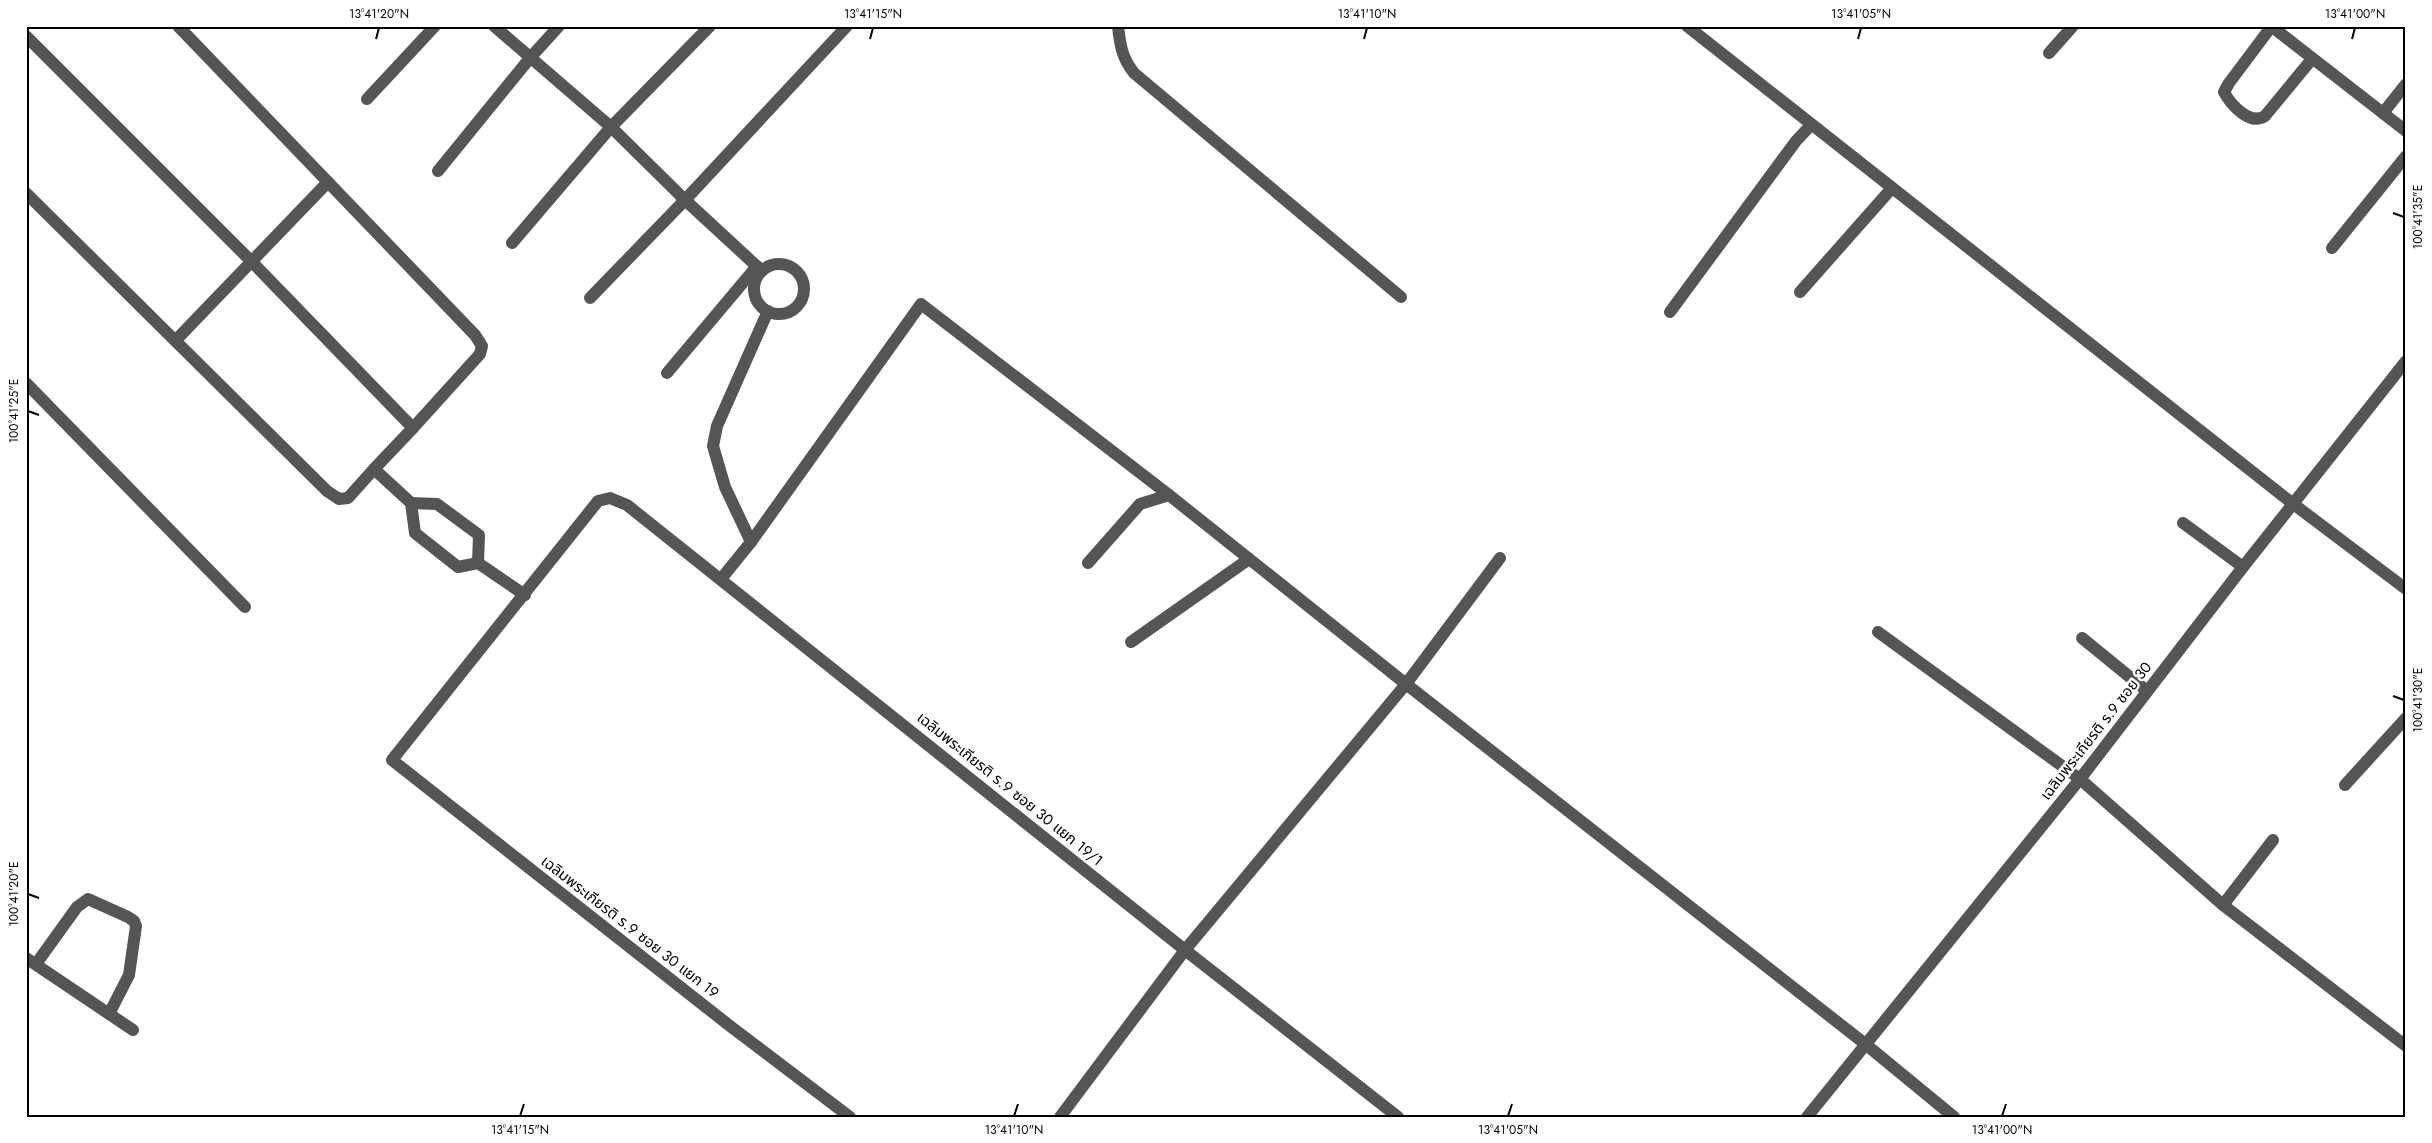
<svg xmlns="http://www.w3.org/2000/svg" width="2432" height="1143" font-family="Jost,'Noto Sans Thai',sans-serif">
<rect width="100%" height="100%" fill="#fff"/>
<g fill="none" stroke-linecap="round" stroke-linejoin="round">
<g stroke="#555" stroke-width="12">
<path d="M178,26L475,335L482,346L480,354L413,428"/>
<path d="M494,26L611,127L685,200L762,271"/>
<path d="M1118,26C1120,45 1122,58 1134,73L1401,297"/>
<path d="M1687,26L2292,503L2406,589"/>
<path d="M2271,26L2406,131"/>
<path d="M2271,27L2229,83L2224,92C2231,105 2250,126 2265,116L2312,59"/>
<path d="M26,36L252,262L413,428L374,469"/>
<path d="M2049,53L2073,26"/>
<path d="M367,99L435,26"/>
<path d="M2383,113L2406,84"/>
<path d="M438,171L530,58L559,26"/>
<path d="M26,193L327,491L339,499L348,498L374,469L411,503L415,533L458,567L478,563L525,595"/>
<path d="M512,243L611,127L710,26"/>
<path d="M2332,248L2406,156"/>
<circle cx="779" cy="289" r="25"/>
<path d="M1800,292L1892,188"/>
<path d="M590,298L685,200L847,26"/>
<path d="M1670,312L1796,141L1811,125"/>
<path d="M176,340L328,182"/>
<path d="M667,373L757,266"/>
<path d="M26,383L245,607"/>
<path d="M411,503L437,504L479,535L478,563"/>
<path d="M2183,523L2243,567"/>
<path d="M751,542L725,487L713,446L717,426L768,311"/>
<path d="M1088,563L1140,504L1169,495"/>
<path d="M721,579L751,542L921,304L1169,495L1406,684L1864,1043L1954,1117"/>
<path d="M1878,632L2080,779L2223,905L2406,1046"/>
<path d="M2082,638L2147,691"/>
<path d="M1131,642L1249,559"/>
<path d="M2345,785L2406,718"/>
<path d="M2223,905L2273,840"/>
<path d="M26,958L133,1030"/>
<path d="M36,964L77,907L88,899L128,917L134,921L136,926L129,975L109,1014"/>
<path d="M850,1117L730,1026L392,760L598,501L610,498L627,505L1185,950L1398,1117"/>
<path d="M1060,1117L1185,950L1406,684L1500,558"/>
<path d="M1807,1117L2080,779L2243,567L2406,361"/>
</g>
</g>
<path fill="none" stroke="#000" stroke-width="2" d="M376,39L379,28M870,39L873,28M1364,39L1367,28M1858,39L1861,28M2352,39L2355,28M2393,213L2404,217M28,411L39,415M2393,696L2404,700M28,894L39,898M520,1116L524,1104M1014,1116L1018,1104M1508,1116L1512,1104M2002,1116L2006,1104"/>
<g text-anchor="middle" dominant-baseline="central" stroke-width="5" stroke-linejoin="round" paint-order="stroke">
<g font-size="15" fill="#000" stroke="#fff">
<text transform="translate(2096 731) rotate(-52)">เฉลิมพระเกียรติ ร.9 ซอย 30</text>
<text transform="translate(1010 789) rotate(39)">เฉลิมพระเกียรติ ร.9 ซอย 30 แยก 19/1</text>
<text transform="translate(630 927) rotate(38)">เฉลิมพระเกียรติ ร.9 ซอย 30 แยก 19</text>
</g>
</g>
<rect width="2432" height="1143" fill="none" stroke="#ffffff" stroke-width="55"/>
<rect x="28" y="28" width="2376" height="1088" fill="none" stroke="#000" stroke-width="2"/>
<g font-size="12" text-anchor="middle" fill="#000">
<text x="379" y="18">13°41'20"N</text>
<text x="873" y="18">13°41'15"N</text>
<text x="1367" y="18">13°41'10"N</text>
<text x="1861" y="18">13°41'05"N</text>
<text x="2355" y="18">13°41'00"N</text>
<text transform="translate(2418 217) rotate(-90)" y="4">100°41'35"E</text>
<text transform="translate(14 411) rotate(-90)" y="4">100°41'25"E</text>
<text transform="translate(2418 700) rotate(-90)" y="4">100°41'30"E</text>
<text transform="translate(14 894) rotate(-90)" y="4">100°41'20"E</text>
<text x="520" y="1134">13°41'15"N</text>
<text x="1014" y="1134">13°41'10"N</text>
<text x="1508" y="1134">13°41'05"N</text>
<text x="2002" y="1134">13°41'00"N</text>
</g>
</svg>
